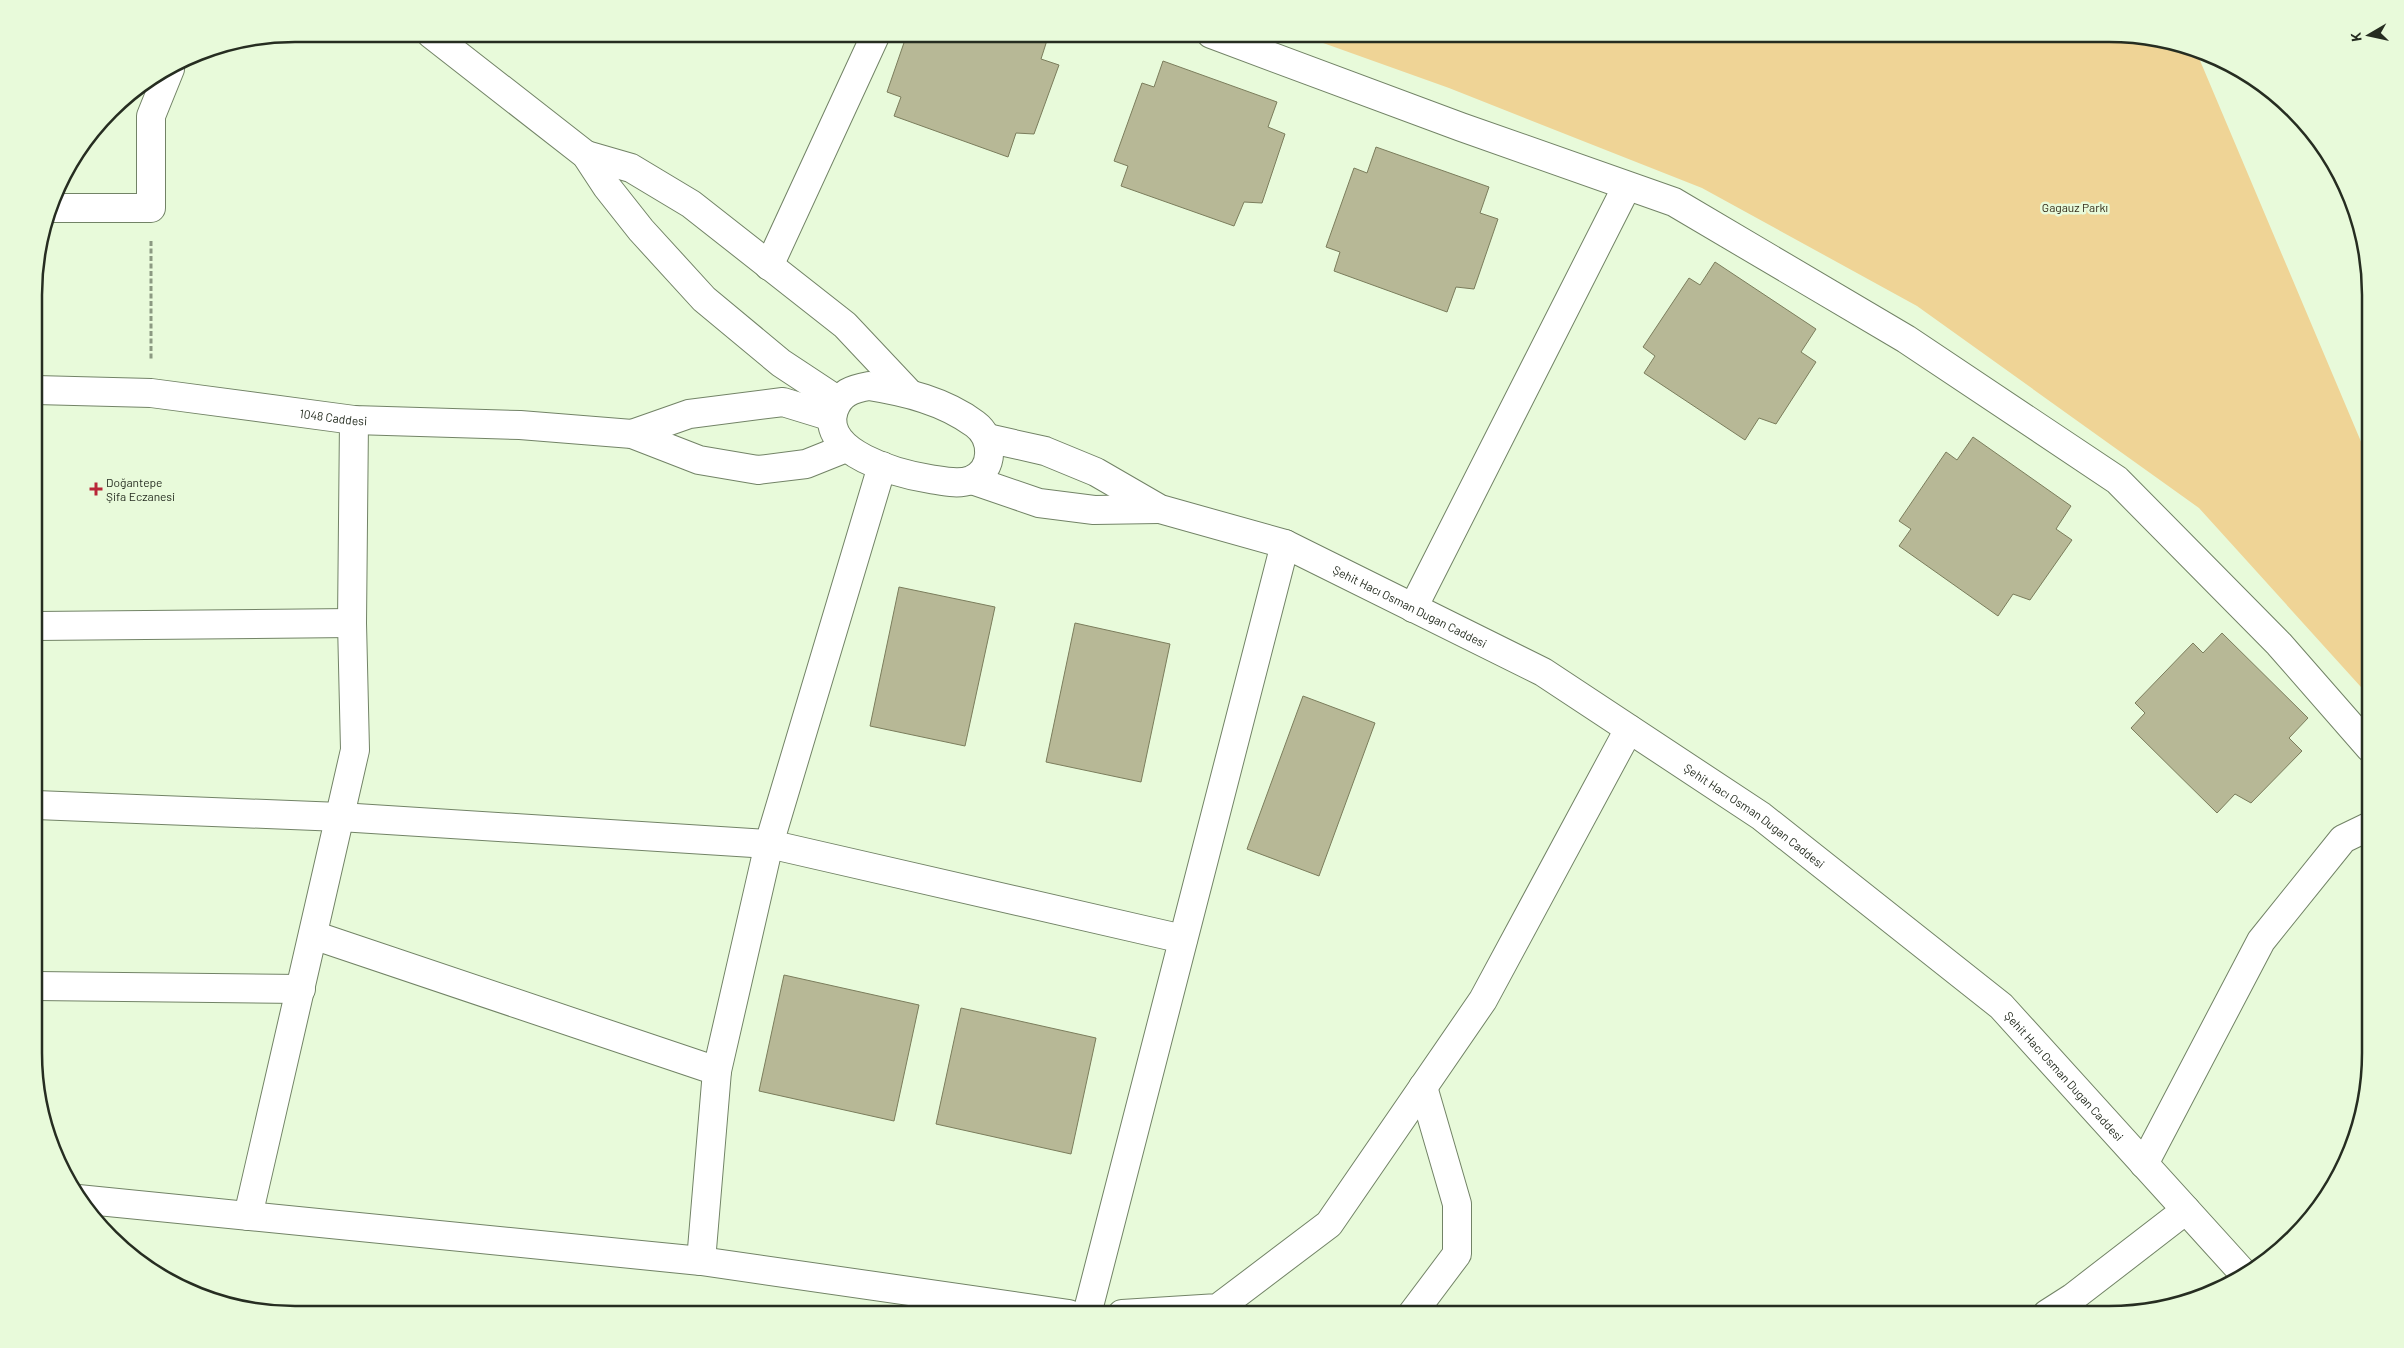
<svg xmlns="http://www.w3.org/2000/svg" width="2404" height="1348" font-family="Barlow,sans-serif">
<rect width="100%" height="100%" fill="#e8fada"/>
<path fill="#efd496" d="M1298,34H2109L2177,43L2196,51L2370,463V697L2199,508L1917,306L1702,188L1449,88Z"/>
<g fill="#b7b896" stroke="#7b7d5c">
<path d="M907,34H1049L1041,59L1059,65L1034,134L1016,133L1008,157L894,116L901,97L887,92Z"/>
<path d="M1163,61L1277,102L1268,127L1285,134L1262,203L1244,202L1234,226L1121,186L1128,166L1114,161L1142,83L1154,87Z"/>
<path d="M1376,147L1489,187L1480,213L1498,219L1474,289L1456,287L1447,312L1334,271L1340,252L1326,247L1354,168L1367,173Z"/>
<path d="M1715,262L1816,329L1801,352L1816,362L1776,424L1759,418L1745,440L1644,373L1655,356L1643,347L1689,278L1700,285Z"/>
<path d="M1973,437L2071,506L2056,529L2072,540L2030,600L2013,594L1998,616L1899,546L1911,529L1899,521L1946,452L1957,460Z"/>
<path d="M899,587L995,607L965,746L870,726Z"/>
<path d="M1075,623L1170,644L1141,782L1046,762Z"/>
<path d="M2222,633L2308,718L2289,738L2302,751L2251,803L2235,794L2217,813L2131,728L2145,713L2135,703L2193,643L2203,653Z"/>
<path d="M1303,696L1375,723L1319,876L1247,849Z"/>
<path d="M784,975L919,1005L894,1121L759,1091Z"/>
<path d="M961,1008L1096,1038L1071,1154L936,1124Z"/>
</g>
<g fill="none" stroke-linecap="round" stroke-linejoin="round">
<g stroke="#728366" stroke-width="30">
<g id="street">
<path d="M1211,34L1461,127L1674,202L1906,339L2117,480L2279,644L2370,748"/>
<path d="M52,208H151V116L170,69"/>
<path d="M769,266L876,34"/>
<path d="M1413,608L1627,186"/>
<path d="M36,626L352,623"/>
<path d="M36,805L340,817L769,844L1183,939"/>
<path d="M313,935L717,1071"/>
<path d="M36,986L301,989"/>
<path d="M2144,1164L2261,941L2343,839L2370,826"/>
<path d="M78,1199L701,1261L1069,1314"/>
<path d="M248,1216L355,750L352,623L354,420"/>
<path d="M701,1261L717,1071L769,844L882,466"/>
<path d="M1087,1314L1285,544"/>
<path d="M1122,1314L1218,1308L1329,1224L1483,1000L1629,729"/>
<path d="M1412,1314L1457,1254V1204L1423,1087"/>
<path d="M2047,1314L2072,1298L2186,1210"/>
</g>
</g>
<g stroke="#728366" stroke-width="30">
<g id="secondary">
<path d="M431,34L586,155L607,187L641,230L704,299L781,363L837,400"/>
<path d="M586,155L631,168L691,204L845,325L909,393"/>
<path d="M869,386C906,392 944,401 975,424C994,438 995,470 971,480C958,485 943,481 930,479C899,474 819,453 834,410C840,393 852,389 869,386Z"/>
<path id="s1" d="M36,390L151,393L354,420L520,425L632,434L699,460L758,470L806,464L846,448"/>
<path d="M632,434L689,414L783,402L832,417"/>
<path id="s2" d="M987,438L1045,451L1096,472L1160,509L1285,544L1543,672L1761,816L2001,1006L2245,1275"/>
<path d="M972,480L1039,503L1094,510L1159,509"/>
</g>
</g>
<path stroke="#8c9982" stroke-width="3" stroke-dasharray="5 2.5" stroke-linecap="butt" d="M151,241V360"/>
<use href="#street" stroke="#fff" stroke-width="28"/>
<use href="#secondary" stroke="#fff" stroke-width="28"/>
</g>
<path fill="#b82738" stroke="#e8fada" stroke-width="2" d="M93.5 481.5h5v5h5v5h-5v5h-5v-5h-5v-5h5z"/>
<g text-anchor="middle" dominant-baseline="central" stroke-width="5" stroke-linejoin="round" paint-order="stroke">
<g font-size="12" fill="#332b19" stroke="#e8fada">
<text x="2075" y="207">Gagauz Parkı</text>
</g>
<g font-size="12" fill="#262d21" stroke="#e8fada">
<text stroke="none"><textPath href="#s1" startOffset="299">1048 Caddesi</textPath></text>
<text stroke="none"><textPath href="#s2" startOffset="458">Şehit Hacı Osman Dugan Caddesi</textPath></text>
<text stroke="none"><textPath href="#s2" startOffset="862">Şehit Hacı Osman Dugan Caddesi</textPath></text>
<text stroke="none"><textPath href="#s2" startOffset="1268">Şehit Hacı Osman Dugan Caddesi</textPath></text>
</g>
<g font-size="12" fill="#262d21" stroke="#e8fada" text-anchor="start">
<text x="106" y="482">Doğantepe<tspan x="106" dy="14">Şifa Eczanesi</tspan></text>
</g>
</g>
<path d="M0 0H2404V1348H0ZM295 42H2109A253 253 0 0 1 2362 295V1053A253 253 0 0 1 2109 1306H295A253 253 0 0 1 42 1053V295A253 253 0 0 1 295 42Z" fill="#e8fada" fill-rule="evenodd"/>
<path fill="none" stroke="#262d21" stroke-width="2.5" d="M295 42H2109A253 253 0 0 1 2362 295V1053A253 253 0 0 1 2109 1306H295A253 253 0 0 1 42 1053V295A253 253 0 0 1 295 42Z"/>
<g transform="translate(2369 35) rotate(261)" stroke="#e8fada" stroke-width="4" paint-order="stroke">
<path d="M0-4L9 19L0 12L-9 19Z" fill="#262d21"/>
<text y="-8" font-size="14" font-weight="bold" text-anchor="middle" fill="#262d21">K</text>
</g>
</svg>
